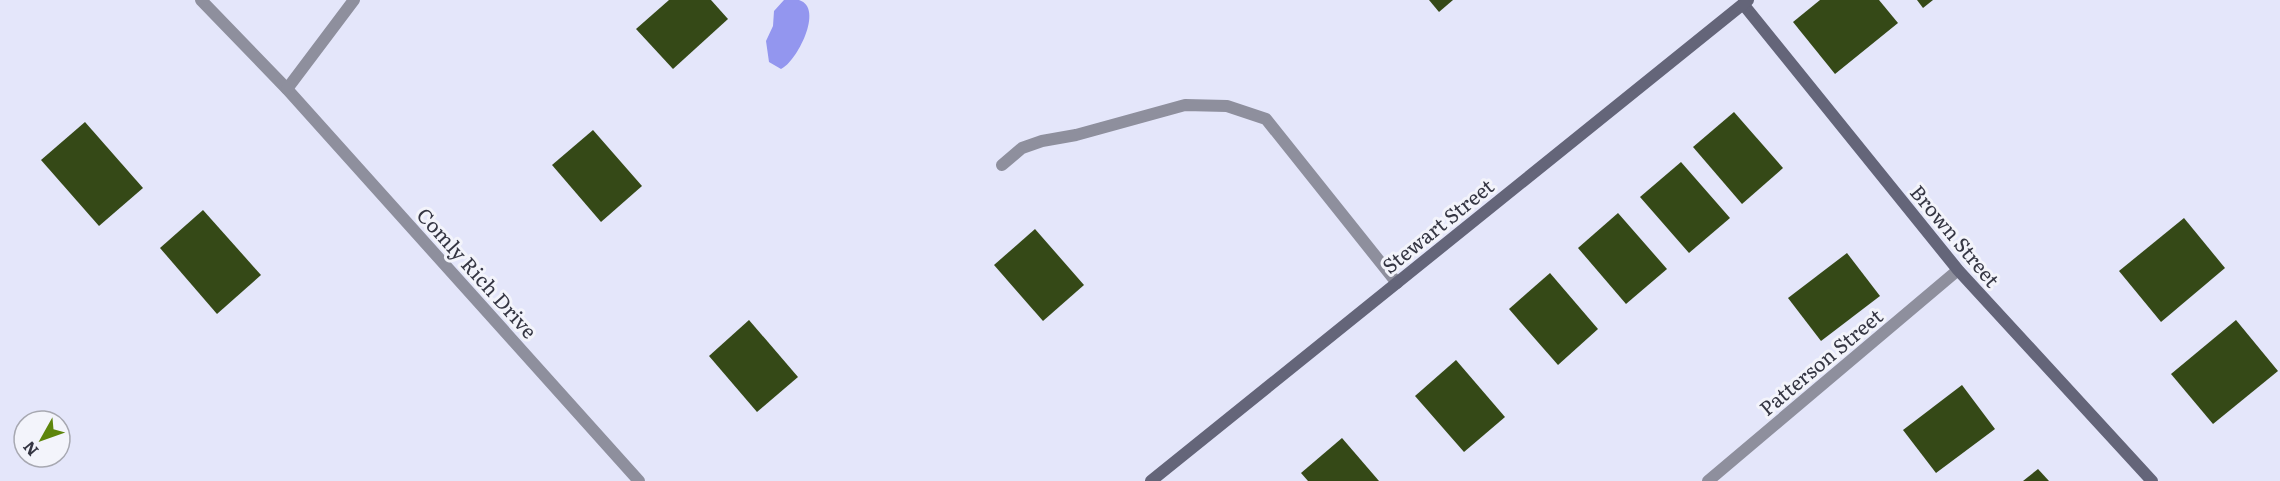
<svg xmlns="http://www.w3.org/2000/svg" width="2280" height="481" font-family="Literata,serif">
<rect width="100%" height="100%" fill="#e4e6fa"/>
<path fill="#9396ef" d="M784,0C788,0 795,0 799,0C825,8 796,63 781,69L769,62L766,41L773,26L774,11Z"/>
<g fill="#354917">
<path d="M669,0H711L728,19L673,69L636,29Z"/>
<path d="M1429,0H1453L1439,12Z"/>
<path d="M1820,0H1879L1898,23L1835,74L1793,22Z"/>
<path d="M1917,0H1933L1923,8Z"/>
<path d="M1734,112L1783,168L1742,204L1693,147Z"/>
<path d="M85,122L143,188L99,226L41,160Z"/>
<path d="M593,130L642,186L601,222L552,165Z"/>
<path d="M1681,162L1730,218L1689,253L1640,197Z"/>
<path d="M203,210L261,275L217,314L160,248Z"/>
<path d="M1618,213L1667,269L1626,304L1578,248Z"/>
<path d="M2184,218L2225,268L2161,322L2119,271Z"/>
<path d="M1035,229L1084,285L1043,321L994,265Z"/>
<path d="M1847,253L1880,296L1821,341L1788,298Z"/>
<path d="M1550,273L1598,329L1558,365L1509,309Z"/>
<path d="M749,320L798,377L757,412L709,356Z"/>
<path d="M2236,320L2278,371L2213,424L2171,374Z"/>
<path d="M1456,360L1505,417L1464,452L1415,396Z"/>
<path d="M1962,385L1995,429L1936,473L1903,430Z"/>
<path d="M1342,438L1379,481H1308L1301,473Z"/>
<path d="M2038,469L2049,481H2023Z"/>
</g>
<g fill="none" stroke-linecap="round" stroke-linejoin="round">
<path stroke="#8e8f9d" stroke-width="12" d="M1002,165L1022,148L1042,141L1076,135L1185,105L1227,106L1266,119L1397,283"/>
<g stroke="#8e8f9d" stroke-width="12">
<path d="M201,0L287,89L639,481"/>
<path d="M287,89L354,0"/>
<path d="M1708,481L1958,270"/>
</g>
<g stroke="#646579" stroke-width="12">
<path d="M1743,4L1958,270L2152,481"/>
<path d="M1151,481L1748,0"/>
</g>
</g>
<g text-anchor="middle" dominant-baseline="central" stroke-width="6" stroke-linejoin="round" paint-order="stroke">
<g font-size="20" fill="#353643" stroke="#f3f4fb">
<text transform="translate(1437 225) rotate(-39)">Stewart Street</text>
<text transform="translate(1956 235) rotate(50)">Brown Street</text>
<text transform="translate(478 272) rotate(48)">Comly Rich Drive</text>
<text transform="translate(1820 361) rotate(-40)">Patterson Street</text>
</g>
</g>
<g transform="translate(42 439) rotate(230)"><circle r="28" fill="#f3f4fb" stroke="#a7a8b1" stroke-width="1.5"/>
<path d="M0-4.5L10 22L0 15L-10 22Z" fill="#5d850c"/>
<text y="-9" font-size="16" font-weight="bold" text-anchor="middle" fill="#353643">N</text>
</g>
</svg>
